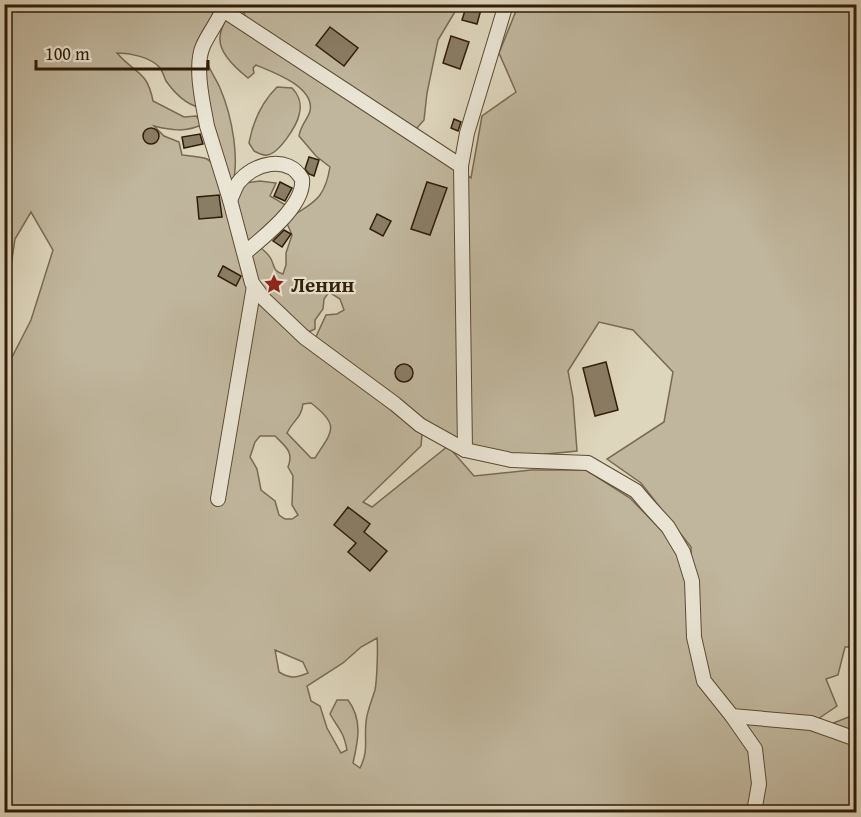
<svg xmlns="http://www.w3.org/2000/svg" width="861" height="817" font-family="'Gentium Book Plus',serif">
<rect width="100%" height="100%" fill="#ddd5bc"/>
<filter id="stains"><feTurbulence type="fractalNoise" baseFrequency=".00333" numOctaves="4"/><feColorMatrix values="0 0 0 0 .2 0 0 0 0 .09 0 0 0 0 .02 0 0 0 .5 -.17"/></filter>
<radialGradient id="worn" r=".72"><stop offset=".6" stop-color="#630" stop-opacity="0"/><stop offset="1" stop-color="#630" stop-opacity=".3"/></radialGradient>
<g fill="#c0b69d" stroke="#786a52" stroke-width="1.5" fill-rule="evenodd">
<path d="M5,5H202L217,11C221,28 205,38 205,54C205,64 216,78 220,88C232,116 241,161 231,191L213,135L208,108C191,109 176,95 166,81C164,77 163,72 160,68C151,57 130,53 117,53C135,74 147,70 153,101L184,117L196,116L203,124C186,133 170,130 154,126L164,136L179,142L182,155C190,156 200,156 207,159C221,167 228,198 232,213L236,198L246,183L260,181L276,183L270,196L289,207L275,223L247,247L243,248L249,281L259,299L297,336L395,405L419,427L422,434L421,446L363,502L372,507L448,446L474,476L531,470H586L630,498L666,535L692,579L691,547L641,483L607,459L664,422L673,372L633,330L599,322L568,371L573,398L577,451L526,456L467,449L458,441L420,424L396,403L314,341L326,315L337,314L344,310L340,299L329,292L324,299L323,309L315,320V329L304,334L255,285L250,278L246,253L256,244C261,248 268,253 271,259C275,267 273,271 283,274L286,265V253L292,235L286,221C311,202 324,203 330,167L316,156L299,136C301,124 308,119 310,111C315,87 273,72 256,65L253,68L254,73L248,78C238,70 220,55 220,40C219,32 224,24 226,17L471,178L482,116L516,92L499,53L516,11L522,5H856V647H845L838,675L826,679L837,706L812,723L732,714L718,699L732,717L812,724L817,730L856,745V812H5V371L31,320L53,250L31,212L15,239L5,306ZM311,403C341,426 332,431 315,458H311L287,433C293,420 301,419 303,404ZM260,436H275C286,447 294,452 288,467L293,476L292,505L298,515L292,519H285L279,515L275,501L261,490L257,469L250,457L255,442ZM377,638C378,648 377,680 375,690C372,700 367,711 366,722C364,741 369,750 360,768L353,763C358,741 363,720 348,700H337L330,714C339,730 343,730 347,750L341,753L327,728L320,706L311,701L307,686L343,663L361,647ZM275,650L303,662L308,673C296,678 290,679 279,672Z"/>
<path d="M240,5H459L438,40L427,93L424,120L416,129L249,23Z"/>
<path d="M277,87L292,88C299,95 302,105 299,115C297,125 279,154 267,155C263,156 258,153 254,151L249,143C253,121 261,103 277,87Z"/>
<path d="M856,714V733L831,724Z"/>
</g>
<g fill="#8a7d65" stroke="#311d07" stroke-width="1.5">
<path d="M467,4L482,6L477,24L462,20Z"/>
<path d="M330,27L358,48L344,66L316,45Z"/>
<path d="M451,36L469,42L460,69L443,63Z"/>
<path d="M454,119L461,122L458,131L451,128Z"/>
<circle cx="151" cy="136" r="8"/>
<path d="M200,134L203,144L184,148L182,137Z"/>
<path d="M309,157L319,160L314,176L309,174L305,169Z"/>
<path d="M280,182L292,188L285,201L274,196Z"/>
<path d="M427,182L447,188L430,235L411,229Z"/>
<path d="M219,195L222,217L199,219L197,197Z"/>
<path d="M377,214L391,221L383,236L370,229Z"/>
<path d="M284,230L291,234L282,247L273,241Z"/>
<path d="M223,266L241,276L236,286L218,276Z"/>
<path d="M606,362L618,410L595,416L583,368Z"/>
<circle cx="404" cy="373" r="9"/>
<path d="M348,507L370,524L364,532L387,551L370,571L348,552L356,543L334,525Z"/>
</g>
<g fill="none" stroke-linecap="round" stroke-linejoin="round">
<g stroke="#5c4b34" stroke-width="16">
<g id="minor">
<path d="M225,4C220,20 209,32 203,46C194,66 203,104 207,126L230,200L252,283L264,299L304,337L395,404L420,425L465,450L511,460L588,463L636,491L647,504L668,527L683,552L692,581L694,637L704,681L732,716L811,723L856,739"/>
<path d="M223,10L461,166L465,450"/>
<path d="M461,166L467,133L506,4"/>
<path d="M230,200C233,194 235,188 238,183C253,163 288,154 302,179C305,206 263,237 245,253"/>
<path d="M218,499L254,286"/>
<path d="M732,716L755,749L759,784L754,812"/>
</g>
</g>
<use href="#minor" stroke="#e9e4d3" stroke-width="14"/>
</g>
<defs>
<g id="sight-bare" transform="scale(1.62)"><path d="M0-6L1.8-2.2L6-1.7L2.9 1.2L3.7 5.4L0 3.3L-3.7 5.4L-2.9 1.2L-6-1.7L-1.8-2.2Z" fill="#8f2418" stroke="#e9e4d3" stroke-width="2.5" paint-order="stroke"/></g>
</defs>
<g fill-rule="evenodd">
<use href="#sight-bare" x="274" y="284"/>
</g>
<g text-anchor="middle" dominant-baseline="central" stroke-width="4.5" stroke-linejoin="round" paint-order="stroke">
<g font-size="21" font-weight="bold" fill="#311d07" stroke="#e9e4d3" text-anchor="start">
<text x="291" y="284">Ленин</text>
</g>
</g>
<rect width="861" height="817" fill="none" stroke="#ddd5bc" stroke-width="24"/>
<rect x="6" y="6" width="849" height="805" fill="none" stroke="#311d07" stroke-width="3"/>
<rect x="12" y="12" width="837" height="793" fill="none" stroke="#311d07" stroke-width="1.5"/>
<path d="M36 60v9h172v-9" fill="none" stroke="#311d07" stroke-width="3"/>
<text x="45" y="60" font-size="18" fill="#311d07" stroke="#e9e4d3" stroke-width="4.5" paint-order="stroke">100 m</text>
<rect width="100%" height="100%" filter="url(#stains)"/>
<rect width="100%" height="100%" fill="url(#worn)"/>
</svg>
